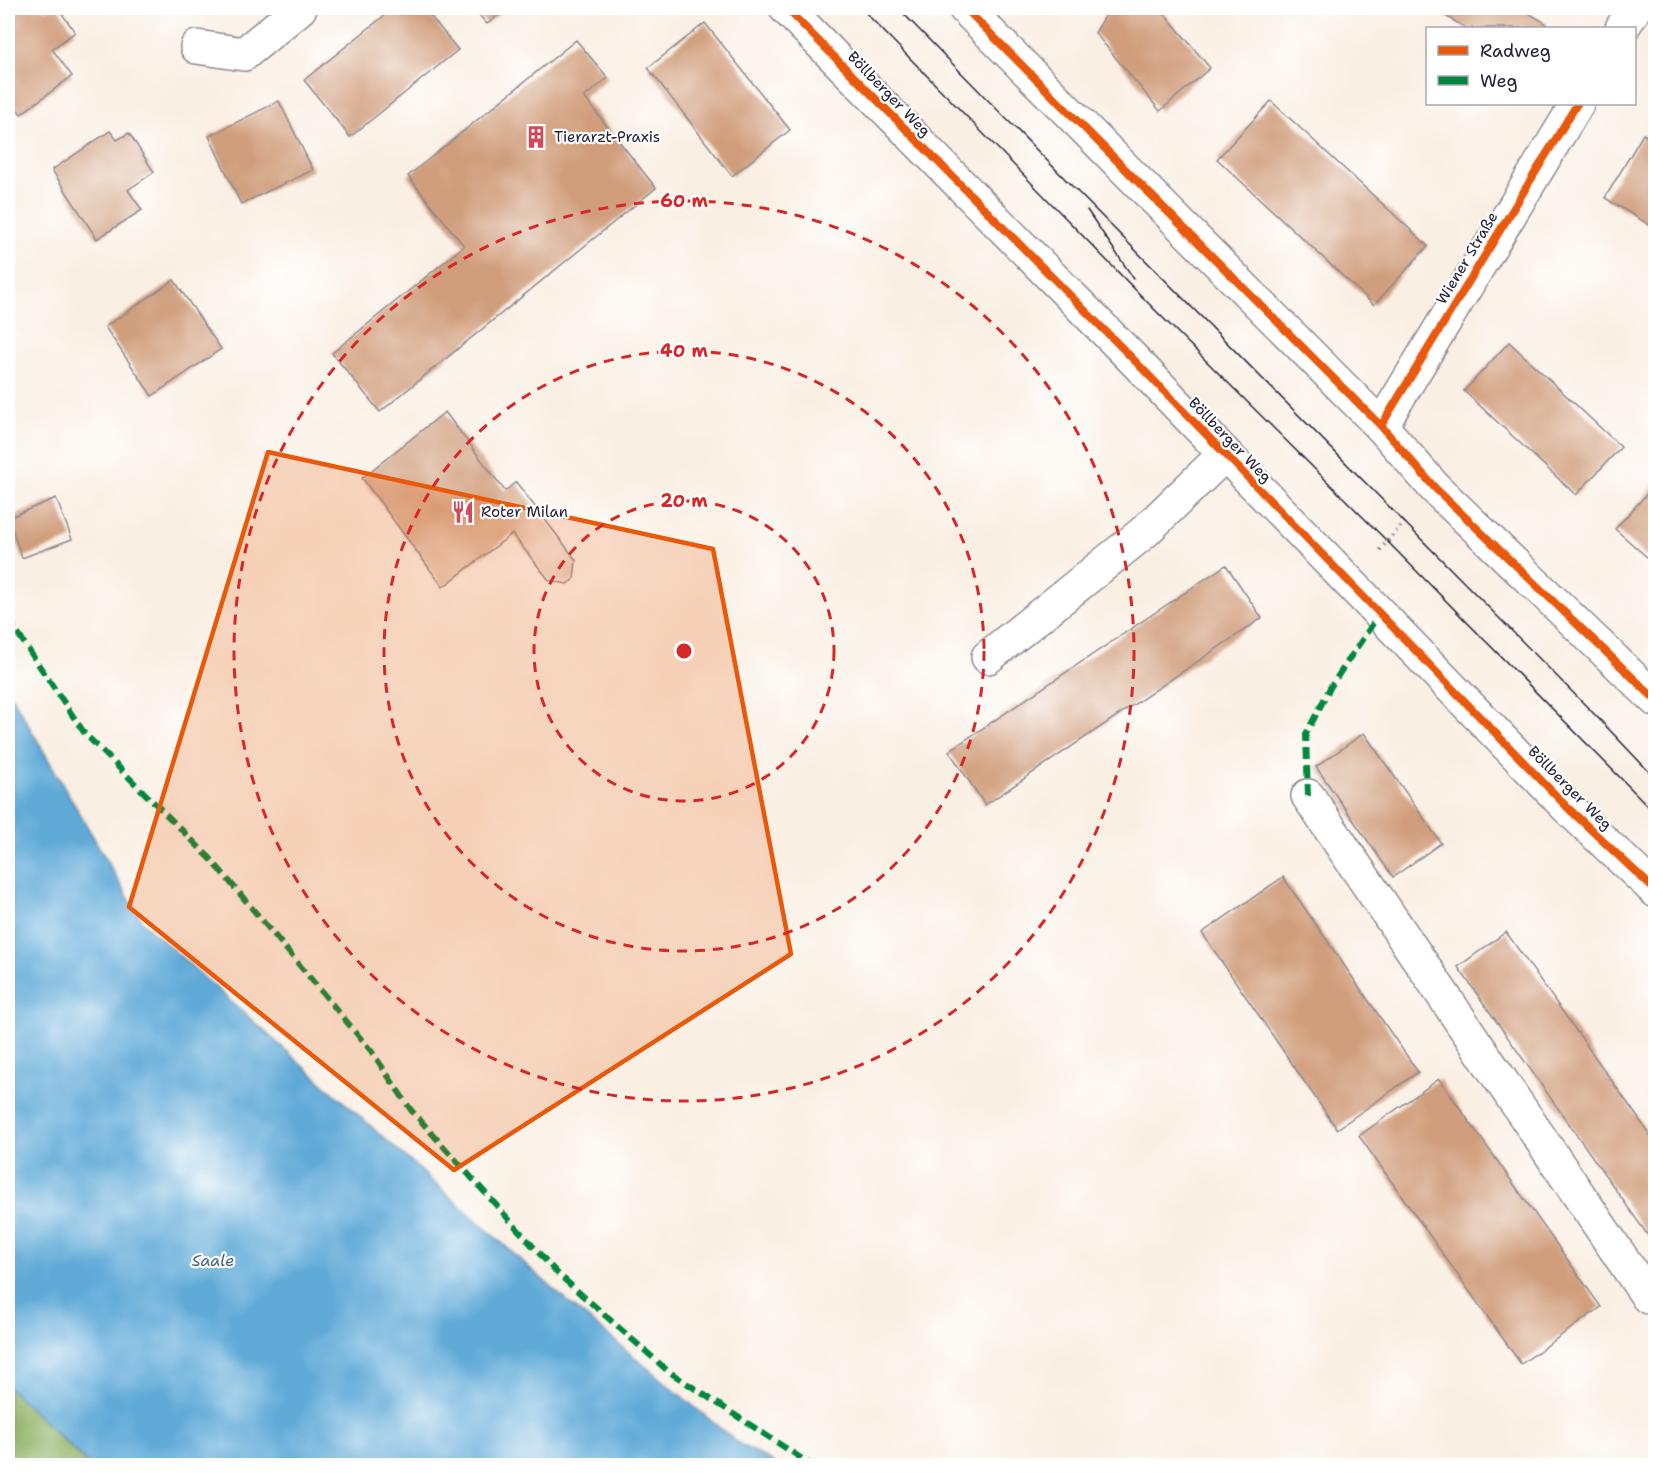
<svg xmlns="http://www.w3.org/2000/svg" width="1663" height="1473" font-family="'Shantell Sans',sans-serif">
<rect width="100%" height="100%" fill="#fff"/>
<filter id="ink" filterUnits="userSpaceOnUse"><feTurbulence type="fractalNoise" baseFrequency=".0167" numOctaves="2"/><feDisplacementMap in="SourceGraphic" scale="12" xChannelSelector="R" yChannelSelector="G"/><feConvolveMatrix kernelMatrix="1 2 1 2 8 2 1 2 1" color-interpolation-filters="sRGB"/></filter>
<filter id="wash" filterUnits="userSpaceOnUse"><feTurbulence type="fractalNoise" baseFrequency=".008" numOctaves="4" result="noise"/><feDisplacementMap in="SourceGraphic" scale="24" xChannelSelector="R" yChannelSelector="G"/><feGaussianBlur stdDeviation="1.35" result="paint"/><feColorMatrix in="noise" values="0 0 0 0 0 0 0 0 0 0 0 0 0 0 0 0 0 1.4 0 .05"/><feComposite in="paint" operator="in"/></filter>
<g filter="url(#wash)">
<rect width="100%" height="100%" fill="#faefe3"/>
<path fill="#90b368" stroke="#596a52" stroke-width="1.5" d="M8,1387L89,1465H8Z"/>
<path fill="#61aad8" stroke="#42668a" stroke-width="1.5" d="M8,690L143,923L569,1303L738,1443L778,1465H89L8,1387Z"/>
<g id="blocks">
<g fill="#d09e7c">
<path d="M8,8H44L46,10L49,8H58L75,32L52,49L72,76L21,114L8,96Z"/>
<path d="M394,8H424L458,50L350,137L304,80Z"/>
<path d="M473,8H508L487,24Z"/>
<path d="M1110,8H1160L1210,68L1160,111L1095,33Z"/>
<path d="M1432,8H1520L1547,24L1545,28H1466Z"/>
<path d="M705,23L790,130L732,176L648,68Z"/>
<path d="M576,40L608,78L584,97L656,188L380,412L332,353L464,246L408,176Z"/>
<path d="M279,101L313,170L241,204L209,136Z"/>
<path d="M1271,101L1428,246L1374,305L1217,159Z"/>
<path d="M110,131L117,140L129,133L154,172L128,190L142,210L97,239L52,170Z"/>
<path d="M1643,134L1656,142V229L1605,198Z"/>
<path d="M174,280L221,349L152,396L105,327Z"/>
<path d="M1509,342L1621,447L1576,495L1464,391Z"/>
<path d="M445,412L505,491L516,482L576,560L574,579L567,584L549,580L512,534L443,587L362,478Z"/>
<path d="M1656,484V565L1615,529Z"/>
<path d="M56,498L72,539L22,558L8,518Z"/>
<path d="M1226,565L1262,618L985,805L949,751Z"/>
<path d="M1364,733L1441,843L1393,877L1316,767Z"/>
<path d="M1283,877L1418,1072L1337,1129L1202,933Z"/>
<path d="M1506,932L1656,1143V1247L1458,967Z"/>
<path d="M1439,1079L1601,1307L1521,1364L1359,1136Z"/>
</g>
</g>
</g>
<g filter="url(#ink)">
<use href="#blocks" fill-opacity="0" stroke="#8e888f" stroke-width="1.5"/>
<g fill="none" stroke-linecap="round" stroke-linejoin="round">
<g stroke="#8e888f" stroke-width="36">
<g id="minor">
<path d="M786,8L1134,360L1568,808L1656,891"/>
<path d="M965,8L1381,426L1435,488L1656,700"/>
<path d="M1622,28L1635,8"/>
<path d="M197,47L244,54L300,8"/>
<path d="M1381,426L1577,104"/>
<path d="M988,657L1143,533L1225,454"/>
<path d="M1308,796L1648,1297L1656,1292"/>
</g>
</g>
<path stroke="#8e888f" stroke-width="4" stroke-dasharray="1.5 4.5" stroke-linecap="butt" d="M1380,550L1406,520"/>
<use href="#minor" stroke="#fff" stroke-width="33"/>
<g stroke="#22223b" stroke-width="1.5">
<path d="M861,8L1154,309L1387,541L1656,814"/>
<path d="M898,8L1069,183L1602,722L1656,779"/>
<path d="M1087,210L1134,279"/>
</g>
<g stroke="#00873e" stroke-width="6" stroke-dasharray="12 6" stroke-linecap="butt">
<path d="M8,619L85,734L210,858L372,1052L411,1110L556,1272L668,1371L813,1466"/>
<path d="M1308,796L1306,734L1331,686L1380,613"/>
<path d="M8,1461L11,1466"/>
</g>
<g stroke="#fff" stroke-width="11">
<g id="cycleway">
<path d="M786,8L1134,360L1568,808L1656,891"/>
<path d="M965,8L1381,426L1435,488L1656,700"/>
<path d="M1381,426L1577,104"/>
</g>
</g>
<use href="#cycleway" stroke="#e8590c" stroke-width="8"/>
</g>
</g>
<path fill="#e8590c" fill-opacity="0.2" stroke="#e8590c" stroke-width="4.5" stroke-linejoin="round" d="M268,452L713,549L791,954L454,1170L129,907Z"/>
<g fill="none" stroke="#d62828" stroke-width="3" stroke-dasharray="10 8">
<circle cx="684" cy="651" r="150"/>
<circle cx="684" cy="651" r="300"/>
<circle cx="684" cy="651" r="450"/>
</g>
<defs>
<g id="building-bare" transform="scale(1.8)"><path d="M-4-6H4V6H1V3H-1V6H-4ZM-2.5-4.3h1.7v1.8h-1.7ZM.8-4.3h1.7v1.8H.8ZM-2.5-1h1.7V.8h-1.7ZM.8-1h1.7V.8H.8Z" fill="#d1495b" stroke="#fff" stroke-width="2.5" paint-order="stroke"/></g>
<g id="restaurant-bare" transform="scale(1.8)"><path d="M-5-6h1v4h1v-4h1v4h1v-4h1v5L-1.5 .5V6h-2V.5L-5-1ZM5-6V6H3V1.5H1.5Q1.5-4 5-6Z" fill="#d1495b" stroke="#fff" stroke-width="2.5" paint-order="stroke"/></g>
</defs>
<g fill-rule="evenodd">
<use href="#building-bare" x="536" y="137"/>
<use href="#restaurant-bare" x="463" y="512"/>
</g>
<g text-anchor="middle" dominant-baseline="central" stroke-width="4.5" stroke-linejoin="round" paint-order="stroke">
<g font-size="15" fill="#22223b" stroke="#fff">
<text transform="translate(889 94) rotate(46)">Böllberger Weg</text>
<text transform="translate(1467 258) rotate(-59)">Wiener Straße</text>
<text transform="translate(1230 440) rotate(46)">Böllberger Weg</text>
<text transform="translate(1570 788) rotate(45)">Böllberger Weg</text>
</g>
<g font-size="15" fill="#22223b" stroke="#fff" text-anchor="start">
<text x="554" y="137">Tierarzt-Praxis</text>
<text x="481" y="512">Roter Milan</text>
</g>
<g font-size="16" font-style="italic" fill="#3e5f82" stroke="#fff">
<text x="213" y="1260">Saale</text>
</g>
</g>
<circle cx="684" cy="651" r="9" fill="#d62828" stroke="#fff" stroke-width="3"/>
<g font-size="18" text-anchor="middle" font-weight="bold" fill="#d62828" stroke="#fff" stroke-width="4.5" stroke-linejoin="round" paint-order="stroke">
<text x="684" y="207">60 m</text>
<text x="684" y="357">40 m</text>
<text x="684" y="507">20 m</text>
</g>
<rect width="1663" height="1473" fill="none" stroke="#fff" stroke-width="30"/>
<rect x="1426" y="27" width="210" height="78" fill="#ffffff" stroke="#a7a7b1" stroke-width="1.5"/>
<rect x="1438" y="46" width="30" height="9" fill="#e8590c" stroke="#a7a7b1" stroke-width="1.5"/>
<text x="1480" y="57" font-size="18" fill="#22223b">Radweg</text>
<rect x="1438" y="76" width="30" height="9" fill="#00873e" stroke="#a7a7b1" stroke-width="1.5"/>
<text x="1480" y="87" font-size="18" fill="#22223b">Weg</text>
</svg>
